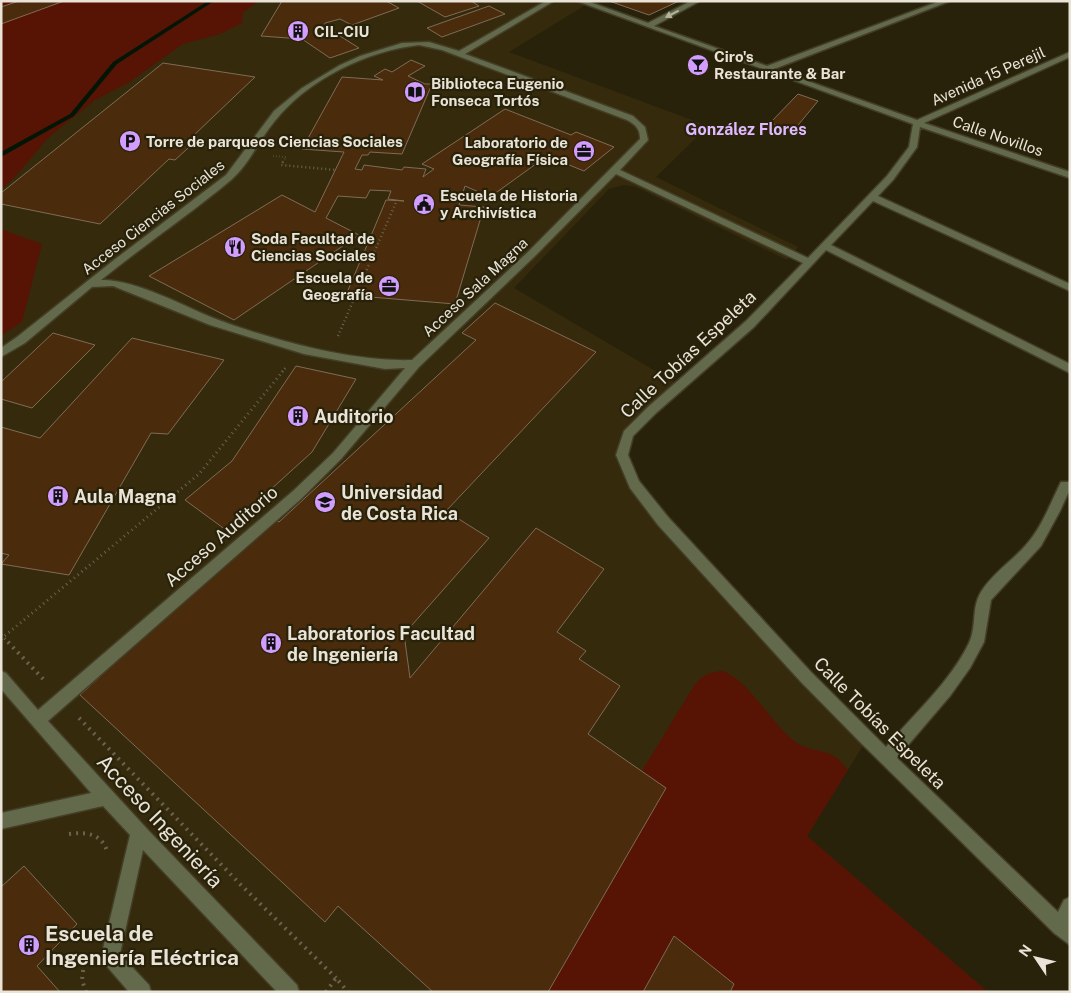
<svg xmlns="http://www.w3.org/2000/svg" width="1071" height="993" font-family="'Public Sans',sans-serif">
<rect width="100%" height="100%" fill="#29220b"/>
<path fill="#352b0c" d="M1,1H581L587,4L509,52L708,126L656,177L798,247L787,260L636,187L624,185L609,189L514,288L681,386L628,435L622,455L634,484L867,739L807,836L988,992H1Z"/>
<g fill="#571303">
<path d="M1,1H260L243,12L242,23L220,34L183,44L128,83L95,100L49,137L13,179L1,189Z"/>
<path d="M1,229L42,244L22,322L1,336Z"/>
<path d="M722,671C747,678 772,724 794,741C806,751 825,749 837,758C841,761 844,766 848,770L807,836L988,992H548L666,788L642,771L695,684C703,675 710,672 722,671Z"/>
</g>
<g fill="none" stroke-linecap="round" stroke-linejoin="round">
<path fill="#031606" fill-rule="evenodd" d="M208,1H214L117,64L74,116L1,157V152L70,114L113,62Z"/>
</g>
<g fill="#4a2b0b" stroke="#7f6b58">
<path d="M19,1H64L1,24V7Z"/>
<path d="M282,1H386L399,8L352,25L340,19L325,23L324,26L359,48L330,58L302,39L261,36Z"/>
<path d="M417,1H471L479,6L445,17Z"/>
<path d="M609,1H679L649,15Z"/>
<path d="M489,6L505,14L442,37L427,28Z"/>
<path d="M411,60L425,66L408,76L425,84H432L402,154L370,152L368,155H362L355,169L362,170L364,165L402,170L404,167L426,169L423,177L434,169L422,164L505,109L571,135L576,132L614,147L584,171L547,156L490,197L465,186L459,205L484,207L455,304L346,295L386,200L404,201L388,199L391,191L370,190L366,198L338,196L326,218L359,235L234,320L149,276L282,195L315,212L344,152L302,149L342,77L383,80L374,76L385,69L392,72Z"/>
<path d="M163,63L255,77L192,137L199,138L175,160L169,159L100,224L1,204V193Z"/>
<path d="M798,94L818,101L794,130L770,123Z"/>
<path d="M495,303L596,352L446,511L489,538L404,634L410,678L536,528L604,569L557,632L586,651L579,659L620,686L588,734L666,788L548,992H433L338,906L325,922L80,695L273,518L279,522L476,340L462,333Z"/>
<path d="M53,333L95,345L32,408L1,399V382Z"/>
<path d="M132,338L224,360L168,434L151,433L69,575L1,564L9,555L1,553V427L40,438Z"/>
<path d="M296,366L356,379L312,452L226,530L185,500L232,461Z"/>
<path d="M24,866L77,924L37,966L60,992H1V887Z"/>
<path d="M674,936L734,984L730,992H643Z"/>
</g>
<g fill="none" stroke-linecap="round" stroke-linejoin="round">
<g stroke="#443d28" stroke-width="3">
<path id="minor" d="M546,1H554L465,54L633,116L645,127L648,140L620,170L808,258L887,176L909,147L913,124L577,1H587L648,23L691,1H700L654,26L767,66L940,1H950L774,69L917,120L1070,52V57L924,123L1070,172V178L920,127L917,147L893,180L878,196L1070,284V291L873,201L831,245L1070,364V373L826,250L754,327L656,413L633,436L628,455L639,481L668,517L811,672L886,747C913,715 951,681 969,643C977,627 971,608 981,592C992,574 1012,561 1026,545C1042,527 1050,504 1061,482H1069L1070,489L1060,511L1041,546L991,600L984,642L970,668L950,696L897,758L1058,912L1064,900L1070,897V945L1054,933L862,744L801,682L658,525L630,488L616,455L624,431L648,407L746,321L803,263L616,174L535,256L419,367L341,459L301,499L48,721L149,831L297,985L299,992H277L143,850L120,954L149,985L151,992H129L104,963L101,957L130,835L103,806L1,829V813L91,793L1,689V671L6,673L38,710L293,491L333,453L405,368L385,369L304,354L210,325L113,286L92,287L25,343L1,357V348L17,337L114,260L226,175L274,111L302,88L340,65L360,56L402,43L429,42L459,51ZM419,45L442,50L627,120C636,125 640,129 640,139L528,252L412,360C352,362 272,340 216,319C183,306 135,279 101,280C143,246 189,215 231,180C249,165 259,140 274,122C307,80 366,51 419,45Z"/>
</g>
<g stroke="#6a6350" stroke-width="2" stroke-dasharray="0.5 2.5" stroke-linecap="butt">
<path d="M190,145L222,149"/>
<path d="M273,156L286,157L282,163"/>
</g>
<g stroke="#6a6350" stroke-width="2.5" stroke-dasharray="1 3" stroke-linecap="butt">
<path d="M283,162L281,165L336,170"/>
<path d="M338,336L397,200"/>
<path d="M282,372L287,366"/>
</g>
<g stroke="#6a6350" stroke-width="3" stroke-dasharray="1 4" stroke-linecap="butt">
<path d="M1,635L9,643"/>
<path d="M1,639L199,474L283,371"/>
</g>
<g stroke="#6a6350" stroke-width="4" stroke-dasharray="2 5" stroke-linecap="butt">
<path d="M8,642L46,682"/>
<path d="M79,718L240,884L336,978"/>
<path d="M69,834C86,832 101,833 107,851"/>
<path d="M84,963L82,980L86,992"/>
<path d="M326,992L336,978L348,992"/>
</g>
<use href="#minor" fill="#626a4b" fill-rule="evenodd"/>
</g>
<defs><path id="oneway-solid" d="M-6-.8H1V-3.2L6.5 0L1 3.2V.8H-6Z" transform="scale(1.25)"/></defs>
<use fill="#b3b39f" href="#oneway-solid" transform="translate(672 14) rotate(153)"/>
<defs>
<g id="building-disc" transform="scale(1.125)"><circle r="9.5" fill="#d29dfd" stroke="#29220b"/><path d="M-4-6H4V6H1V3H-1V6H-4ZM-2.5-4.3h1.7v1.8h-1.7ZM.8-4.3h1.7v1.8H.8ZM-2.5-1h1.7V.8h-1.7ZM.8-1h1.7V.8H.8Z" fill="#111"/></g>
<g id="bar-disc" transform="scale(1.125)"><circle r="9.5" fill="#d29dfd" stroke="#29220b"/><path d="M-6-5H6L.8 .8V4.5H3.5V6h-7V4.5H-.8V.8Z" fill="#111"/></g>
<g id="library-disc" transform="scale(1.125)"><circle r="9.5" fill="#d29dfd" stroke="#29220b"/><path d="M-6-4Q-3-5.5-.7-3.5V5Q-3 3-6 4ZM6-4Q3-5.5 .7-3.5V5Q3 3 6 4Z" fill="#111"/></g>
<g id="parking-disc" transform="scale(1.125)"><circle r="9.5" fill="#d29dfd" stroke="#29220b"/><path d="M-3.5-5.5H1a3.5 3.5 0 0 1 0 7H-1V5.5H-3.5ZM-1-3.4V-.6H.8a1.4 1.4 0 0 0 0-2.8Z" fill="#111"/></g>
<g id="office-disc" transform="scale(1.125)"><circle r="9.5" fill="#d29dfd" stroke="#29220b"/><path d="M-6-3h4V-5.5h4V-3h4V5H-6ZM-1-4.5V-3h2v-1.5ZM-6 0V1H6V0Z" fill="#111"/></g>
<g id="civic-disc" transform="scale(1.125)"><circle r="9.5" fill="#d29dfd" stroke="#29220b"/><path d="M-.6-6.5H3V-4.5H.6V-3L4-1V1h2V6H-6V1h2V-1L-.6-3ZM-1.2 2.5V6h2.4V2.5Z" fill="#111"/></g>
<g id="restaurant-disc" transform="scale(1.125)"><circle r="9.5" fill="#d29dfd" stroke="#29220b"/><path d="M-5-6h1v4h1v-4h1v4h1v-4h1v5L-1.5 .5V6h-2V.5L-5-1ZM5-6V6H3V1.5H1.5Q1.5-4 5-6Z" fill="#111"/></g>
<g id="university-disc" transform="scale(1.125)"><circle r="9.5" fill="#d29dfd" stroke="#29220b"/><path d="M0-5L7-2L0 1L-7-2ZM-4 1L0 2.5L4 1V4Q0 6-4 4Z" fill="#111"/></g>
</defs>
<g fill-rule="evenodd">
<use href="#building-disc" x="298" y="31"/>
<use href="#bar-disc" x="698" y="65"/>
<use href="#library-disc" x="415" y="92"/>
<use href="#parking-disc" x="130" y="141"/>
<use href="#office-disc" x="584" y="151"/>
<use href="#civic-disc" x="424" y="204"/>
<use href="#restaurant-disc" x="235" y="247"/>
<use href="#office-disc" x="389" y="286"/>
<use href="#building-disc" x="298" y="416"/>
<use href="#building-disc" x="58" y="496"/>
<use href="#university-disc" x="325" y="502"/>
<use href="#building-disc" x="271" y="643"/>
<use href="#building-disc" x="29" y="945"/>
</g>
<g text-anchor="middle" dominant-baseline="central" stroke-width="4.5" stroke-linejoin="round" paint-order="stroke">
<g font-size="15" font-weight="bold" fill="#e9e4d7" stroke="#29220b" text-anchor="start">
<text x="314" y="31">CIL-CIU</text>
<text x="714" y="56">Ciro's<tspan x="714" dy="17">Restaurante &amp; Bar</tspan></text>
<text x="431" y="83">Biblioteca Eugenio<tspan x="431" dy="17">Fonseca Tortós</tspan></text>
<text x="146" y="141">Torre de parqueos Ciencias Sociales</text>
<text x="568" y="142" text-anchor="end">Laboratorio de<tspan x="568" dy="17">Geografía Física</tspan></text>
<text x="440" y="195">Escuela de Historia<tspan x="440" dy="17">y Archivística</tspan></text>
<text x="251" y="238">Soda Facultad de<tspan x="251" dy="17">Ciencias Sociales</tspan></text>
<text x="373" y="277" text-anchor="end">Escuela de<tspan x="373" dy="17">Geografía</tspan></text>
</g>
<g font-size="15" fill="#e9e4d7" stroke="#29220b">
<text transform="translate(988 76) rotate(-24)">Avenida 15 Perejil</text>
<text transform="translate(998 136) rotate(19)">Calle Novillos</text>
<text transform="translate(153 217) rotate(-38)">Acceso Ciencias Sociales</text>
<text transform="translate(475 287) rotate(-43)">Acceso Sala Magna</text>
</g>
<g font-size="16" font-weight="bold" fill="#dfbafe" stroke="#29220b">
<text x="746" y="129">González Flores</text>
</g>
<g font-size="18" fill="#e9e4d7" stroke="#29220b">
<text transform="translate(688 354) rotate(-43)">Calle Tobías Espeleta</text>
<text transform="translate(221 536) rotate(-41)">Acceso Auditorio</text>
<text transform="translate(880 723) rotate(45)">Calle Tobías Espeleta</text>
</g>
<g font-size="18" font-weight="bold" fill="#e9e4d7" stroke="#29220b" text-anchor="start">
<text x="314" y="416">Auditorio</text>
<text x="341" y="492">Universidad<tspan x="341" dy="21">de Costa Rica</tspan></text>
<text x="74" y="496">Aula Magna</text>
<text x="287" y="633">Laboratorios Facultad<tspan x="287" dy="21">de Ingeniería</tspan></text>
</g>
<g font-size="21" fill="#e9e4d7" stroke="#29220b">
<text transform="translate(160 821) rotate(47)">Acceso Ingeniería</text>
</g>
<g font-size="21" font-weight="bold" fill="#e9e4d7" stroke="#29220b" text-anchor="start">
<text x="45" y="933">Escuela de<tspan x="45" dy="24">Ingeniería Eléctrica</tspan></text>
</g>
</g>
<rect width="1071" height="993" fill="none" stroke="#e9e4d7" stroke-width="5"/>
<g transform="translate(1036 958) rotate(305)" stroke="#29220b" stroke-width="4" paint-order="stroke">
<path d="M0-4L9 19L0 12L-9 19Z" fill="#e9e4d7"/>
<text y="-8" font-size="14" font-weight="bold" text-anchor="middle" fill="#e9e4d7">N</text>
</g>
</svg>
